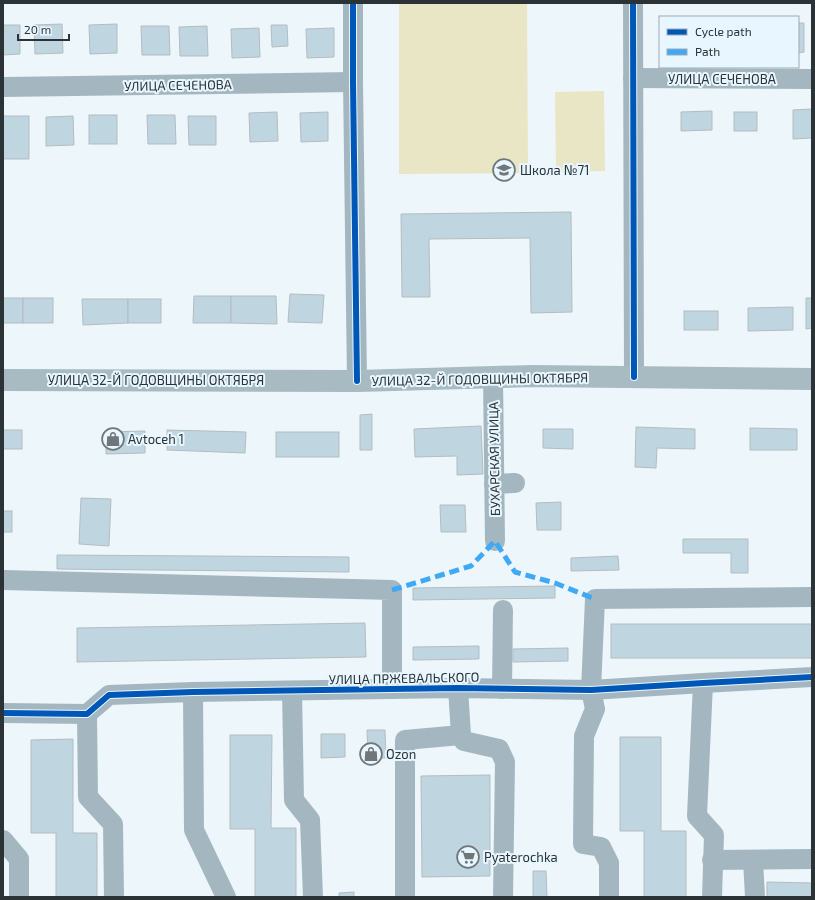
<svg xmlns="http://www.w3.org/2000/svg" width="815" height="900" font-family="'Exo 2',sans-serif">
<rect width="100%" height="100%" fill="#edf6fa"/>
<g fill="#e9e6c5">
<path d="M399,3H527L528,173L399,174Z"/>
<path d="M604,91L605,171L556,172L555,92Z"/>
</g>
<g fill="#bfd6e1" stroke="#b4bcbf">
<path d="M798,23H804V52L798,53Z"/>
<path d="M62,24L63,53L35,54L34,25Z"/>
<path d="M117,24V53L90,54L89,25Z"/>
<path d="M3,25H20V54L3,55Z"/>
<path d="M271,25H287L288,46L272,47Z"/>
<path d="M141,26H169L170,55H142Z"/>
<path d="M207,26L208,56H180L179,27Z"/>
<path d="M259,28L260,57L232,58L231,29Z"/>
<path d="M334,28V57L307,58L306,29Z"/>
<path d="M812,109V138L793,139V110Z"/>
<path d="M712,111V130L681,131V112Z"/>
<path d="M277,112L278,141L250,142L249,113Z"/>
<path d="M328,112V141L301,142L300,113Z"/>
<rect x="734" y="112" width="23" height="19"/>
<rect x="89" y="115" width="28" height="29"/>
<path d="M147,115H175L176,144H148Z"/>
<rect x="3" y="116" width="26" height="43"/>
<path d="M73,116L74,145L46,146V117Z"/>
<path d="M188,116H216V145H189Z"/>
<path d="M571,212L572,312L531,313L530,238L429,239L430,297H402L401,214Z"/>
<path d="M290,294L324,295L322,323L288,322Z"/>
<path d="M194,296H231V323H193Z"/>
<path d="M231,296H276L277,324L231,323Z"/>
<rect x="3" y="298" width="20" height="25"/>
<rect x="23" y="298" width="30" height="25"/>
<path d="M806,298H812V328L806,329Z"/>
<path d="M82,299H128V323L83,325Z"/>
<rect x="128" y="299" width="33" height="24"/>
<path d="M793,307V330L748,331V308Z"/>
<rect x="684" y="311" width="34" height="19"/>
<path d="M372,414V450H360V415Z"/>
<path d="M481,426L483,474L457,475V456L415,457L414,429Z"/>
<path d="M636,427L695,429V449L657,448L656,468L635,467Z"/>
<path d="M750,428L797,429V450H750Z"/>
<path d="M543,429H573V449L543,448Z"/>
<rect x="3" y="430" width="19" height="19"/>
<path d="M167,430L246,432L245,453L167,450Z"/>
<path d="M145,431V453L106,454V432Z"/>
<rect x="276" y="432" width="63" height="25"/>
<path d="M81,498L111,499L109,546L79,544Z"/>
<path d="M561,502V530H537L536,503Z"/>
<path d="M440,505H465L466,532H441Z"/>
<rect x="3" y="511" width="9" height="21"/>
<path d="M683,539H748V573H731V553H683Z"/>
<path d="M57,555L349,557V572L57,569Z"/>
<path d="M618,556L619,570L571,571V558Z"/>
<path d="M555,586V598L413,600V588Z"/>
<path d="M365,623L366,657L77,662V628Z"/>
<rect x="611" y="624" width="201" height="34"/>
<path d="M479,646V659L413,660V647Z"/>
<path d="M568,648V661L513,662V649Z"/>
<path d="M367,730H385L386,758H368Z"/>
<path d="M321,734H345V757L321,758Z"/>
<path d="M230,735H272L271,828H296V897H255V829H230Z"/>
<path d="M620,737H661V831H686V897H644V831H620Z"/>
<path d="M73,739V833H97V897H56V833H31V740Z"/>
<path d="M490,775V876L422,877L421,776Z"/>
<path d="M533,871H546L547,897H533Z"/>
<path d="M767,882L812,883V897H767Z"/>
<path d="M354,892V897H339V893Z"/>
</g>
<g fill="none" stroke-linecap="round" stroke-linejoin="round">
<g stroke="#a4b7c1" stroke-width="20">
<path d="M353,3V82L357,381"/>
<path d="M633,3L634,377"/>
<path d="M633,78L812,79"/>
<path d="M3,87L353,82"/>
<path d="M493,376L495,541"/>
<path d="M494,484L515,483"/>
<path d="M3,580L392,590V689"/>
<path d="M703,683L697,816L714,835L712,897"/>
<path d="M458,688L461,735L464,741L499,749L505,762L503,897"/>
<path d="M502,689L503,610"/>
<path d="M292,691L294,800L310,820L313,897"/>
<path d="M193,692L194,830L226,897"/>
<path d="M3,713L87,714L109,695L193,692L458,688L591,690L703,683L812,677"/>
<path d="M87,714L88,797L113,824L114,897"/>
<path d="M3,840L19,859V897"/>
<path d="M712,860L812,859"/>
<path d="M753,860L755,897"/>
<path d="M405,897V740L461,735"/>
<path d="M609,897V863L601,847L583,844L584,736L595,709L591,690L595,599L812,597"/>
</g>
<path stroke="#a8bac2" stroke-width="22" d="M3,380L357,381L532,376L812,379"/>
<path stroke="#3fa9f5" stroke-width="5" stroke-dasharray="10 5" stroke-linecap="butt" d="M392,590L471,566L495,541L515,572L555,583L595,599"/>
<g stroke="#e8f7ff" stroke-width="8">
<g id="cycleway">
<path d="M353,3V82L357,381"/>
<path d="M633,3L634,377"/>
<path d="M3,713L87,714L109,695L193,692L458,688L591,690L703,683L812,677"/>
</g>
</g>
<use href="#cycleway" stroke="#0057b8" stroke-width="6"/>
</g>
<defs>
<g id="school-ring" transform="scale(1.15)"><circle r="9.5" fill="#e8f7ff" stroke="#70777b" stroke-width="1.5"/><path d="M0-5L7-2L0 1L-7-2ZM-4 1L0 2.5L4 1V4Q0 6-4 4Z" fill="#70777b"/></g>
<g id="shop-ring" transform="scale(1.15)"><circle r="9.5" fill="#e8f7ff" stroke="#70777b" stroke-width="1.5"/><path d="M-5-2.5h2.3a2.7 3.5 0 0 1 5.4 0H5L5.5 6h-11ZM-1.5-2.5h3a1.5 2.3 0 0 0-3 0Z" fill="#70777b"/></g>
<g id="supermarket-ring" transform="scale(1.15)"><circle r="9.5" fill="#e8f7ff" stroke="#70777b" stroke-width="1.5"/><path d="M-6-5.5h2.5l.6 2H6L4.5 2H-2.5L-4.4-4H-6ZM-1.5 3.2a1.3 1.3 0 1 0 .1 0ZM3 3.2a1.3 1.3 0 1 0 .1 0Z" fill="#70777b"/></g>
</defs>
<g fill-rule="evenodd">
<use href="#school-ring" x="504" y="170"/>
<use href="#shop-ring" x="113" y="439"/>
<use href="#shop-ring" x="371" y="754"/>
<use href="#supermarket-ring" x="468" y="857"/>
</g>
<g text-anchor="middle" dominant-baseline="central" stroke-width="4" stroke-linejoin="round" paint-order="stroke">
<g font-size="13" fill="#2c3336" stroke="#e8f7ff">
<text x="722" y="79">УЛИЦА СЕЧЕНОВА</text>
<text transform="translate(178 85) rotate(-1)">УЛИЦА СЕЧЕНОВА</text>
<text transform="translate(480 379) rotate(-1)">УЛИЦА 32-Й ГОДОВЩИНЫ ОКТЯБРЯ</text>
<text x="156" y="380">УЛИЦА 32-Й ГОДОВЩИНЫ ОКТЯБРЯ</text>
<text transform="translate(494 459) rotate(-91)">БУХАРСКАЯ УЛИЦА</text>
<text transform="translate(404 678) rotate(-1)">УЛИЦА ПРЖЕВАЛЬСКОГО</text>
</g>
<g font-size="13" fill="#2c3336" stroke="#e8f7ff" text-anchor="start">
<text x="520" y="170">Школа №71</text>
<text x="128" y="439">Avtoceh 1</text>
<text x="386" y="754">Ozon</text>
<text x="484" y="857">Pyaterochka</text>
</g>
</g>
<rect width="815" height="900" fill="none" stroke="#2c3336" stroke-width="8"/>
<rect x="659" y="16" width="140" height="52" fill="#e8f7ff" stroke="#9da9af"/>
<rect x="667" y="29" width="20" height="6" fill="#0057b8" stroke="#9da9af"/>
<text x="695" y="36" font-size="12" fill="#2c3336">Cycle path</text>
<rect x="667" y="49" width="20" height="6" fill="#3fa9f5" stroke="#9da9af"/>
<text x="695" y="56" font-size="12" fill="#2c3336">Path</text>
<path d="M18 34v6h51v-6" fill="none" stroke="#2c3336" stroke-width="2"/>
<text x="24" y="34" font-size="12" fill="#2c3336" stroke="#e8f7ff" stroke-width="3" paint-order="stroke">20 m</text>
</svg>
